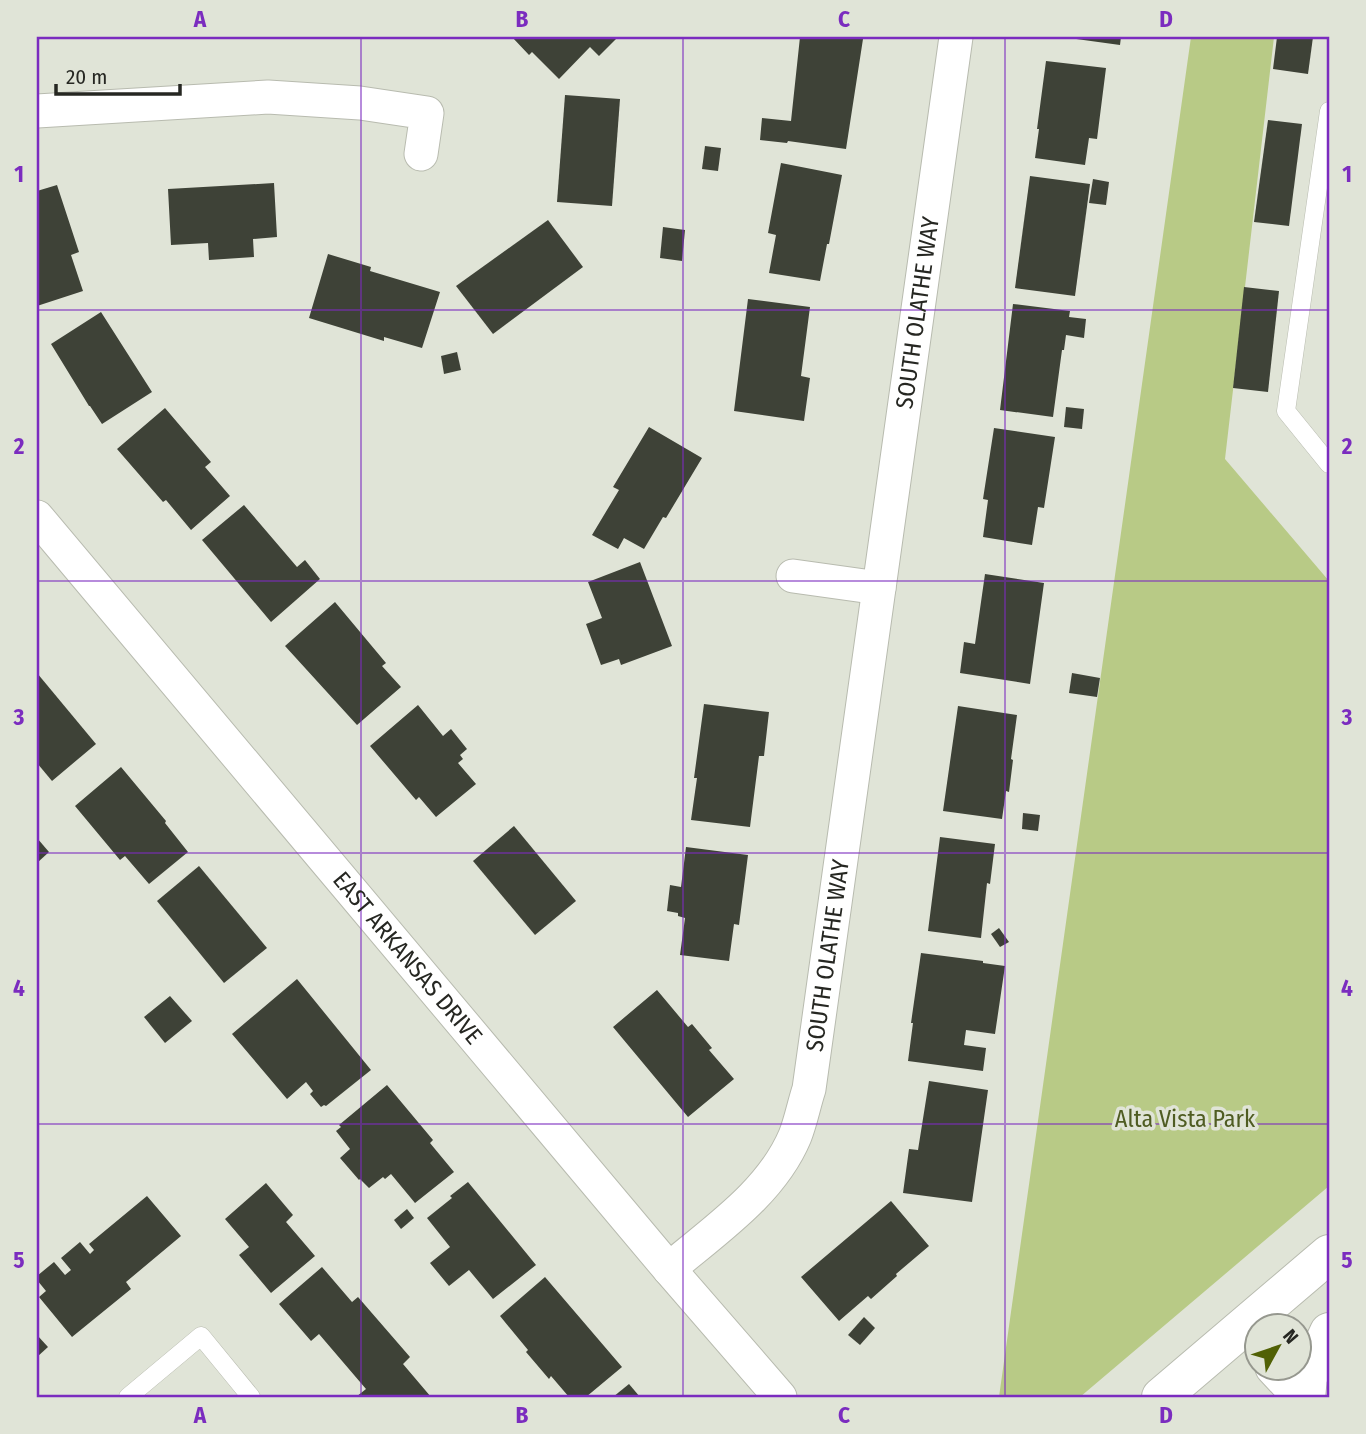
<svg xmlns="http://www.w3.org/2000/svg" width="1366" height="1434" font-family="'Fira Sans Condensed',sans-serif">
<rect width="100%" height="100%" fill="#e0e4d7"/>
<path fill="#b8ca86" d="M1191,37H1274L1225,459L1329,581V1186L1080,1397H999Z"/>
<g fill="#3e4237">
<path d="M512,37H618L599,56L590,47L559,79L532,52L529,55Z"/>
<path d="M800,37H849L863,39L846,149L788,141L787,143L760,140L762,118L791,121Z"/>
<path d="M1069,37H1121L1120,45L1069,38Z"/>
<path d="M1277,37H1313L1308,74L1273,69Z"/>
<path d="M1046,61L1106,68L1097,139L1089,138L1085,165L1035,158L1039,129H1037Z"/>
<path d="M565,95L620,99L612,206L557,202Z"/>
<path d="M1268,120L1302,124L1289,226L1254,222Z"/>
<path d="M705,146L721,148L718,171L702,169Z"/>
<path d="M781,163L842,175L829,244H827L820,281L769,273L776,235L768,233Z"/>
<path d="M1030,176L1090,184L1075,296L1015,288Z"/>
<path d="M1093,179L1109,182L1106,205L1089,203Z"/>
<path d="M274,183L277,237L253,239L254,257L209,260L208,243L171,245L168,189Z"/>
<path d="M57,185L79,252L71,255L83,291L37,306V191Z"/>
<path d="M548,220L583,267L493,334L456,286Z"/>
<path d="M663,227L685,230L682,261L660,258Z"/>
<path d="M328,254L371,267L370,271L440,292L422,348L384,337V341L309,318Z"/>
<path d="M1244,287L1279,291L1268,392L1233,388Z"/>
<path d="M748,299L810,307L801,376L810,378L804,421L734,411Z"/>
<path d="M1013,304L1070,311L1069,317L1086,319L1084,338L1066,335L1064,350H1062L1053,417L1000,410Z"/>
<path d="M101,312L152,392L102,424L90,406H89L51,344Z"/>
<path d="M457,352L461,370L444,374L441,356Z"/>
<path d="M1066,407L1084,409L1082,429L1064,427Z"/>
<path d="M165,408L211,462L205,467L230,496L191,530L166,500L163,502L117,449Z"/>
<path d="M649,427L702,458L666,518L663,517L644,549L624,538L618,549L592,535L619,490L613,487Z"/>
<path d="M994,428L1055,437L1044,508L1038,507L1032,545L983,537L988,500L983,499Z"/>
<path d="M244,505L297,567L305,560L320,579L271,622L202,540Z"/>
<path d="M640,562L672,646L621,665L619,659L601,665L586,624L602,618L588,582Z"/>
<path d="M985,574L1044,583L1030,684L960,673L964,642L975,644Z"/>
<path d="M335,602L386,663L382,666L401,687L357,725L285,646Z"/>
<path d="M37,673L96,744L52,781L37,763Z"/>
<path d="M1072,673L1100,678L1097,697L1069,693Z"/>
<path d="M704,704L769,712L764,756H759L750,827L691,820L697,778H694Z"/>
<path d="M418,705L443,736L451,729L467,749L460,755L463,759L458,763L476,784L436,817L419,797L416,800L370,746Z"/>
<path d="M958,706L1017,715L1011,759L1013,760L1009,792L1006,791L1002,819L943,811Z"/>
<path d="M121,767L166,821L165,823L188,852L149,884L125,856L120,860L75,806Z"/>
<path d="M1023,813L1040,815L1038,831L1022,829Z"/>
<path d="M514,826L576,901L535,935L473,861Z"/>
<path d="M940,837L995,844L990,884L987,883L981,938L928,931Z"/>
<path d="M37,838L49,852L37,863Z"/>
<path d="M686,847L748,855L739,925L734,924L729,961L680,955L685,918L678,916V913L667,911L670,885L681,887Z"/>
<path d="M199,866L267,948L224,983L157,901Z"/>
<path d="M999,928L1009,942L1000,947L991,934Z"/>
<path d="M921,953L983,961V963L1005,966L995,1034L966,1030L964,1045L986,1048L983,1071L908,1061L913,1023H911Z"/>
<path d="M297,979L371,1070L326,1106L324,1105L321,1107L310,1094L313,1091L306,1082L287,1099L232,1034Z"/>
<path d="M657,990L688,1027L692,1024L712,1048L709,1050L734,1079L688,1117L613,1027Z"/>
<path d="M170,996L192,1021L165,1043L144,1017Z"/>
<path d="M929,1081L988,1090L972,1202L903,1193L909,1149L918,1150Z"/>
<path d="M387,1085L433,1140L430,1143L454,1172L415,1203L391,1174L385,1179L383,1177L369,1188L360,1179L359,1180L340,1158L350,1149L336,1131L341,1127L339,1125Z"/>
<path d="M468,1182L536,1265L493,1299L469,1270L449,1286L430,1263L450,1247L427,1218L452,1198L450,1196Z"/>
<path d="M266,1183L293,1215L286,1222L315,1256L271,1293L239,1255L249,1247L225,1219Z"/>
<path d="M147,1196L181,1236L126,1282L131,1289L72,1337L39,1297L46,1291L37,1280V1276L54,1262L65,1275L71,1270L61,1258L80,1242L90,1254L94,1250L89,1244Z"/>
<path d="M891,1201L929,1246L896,1274L897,1276L871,1299L868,1296L839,1321L801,1277Z"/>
<path d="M407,1209L414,1218L401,1229L394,1220Z"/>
<path d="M322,1267L352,1302L358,1297L410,1357L403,1364L431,1397H356L366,1389L319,1334L311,1341L279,1304Z"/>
<path d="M545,1277L622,1367L586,1397H569L551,1376L549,1379L526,1352L528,1350L500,1316Z"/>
<path d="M864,1317L875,1328L860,1345L848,1335Z"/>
<path d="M37,1335L48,1347L37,1357Z"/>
<path d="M629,1384L640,1397H613Z"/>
</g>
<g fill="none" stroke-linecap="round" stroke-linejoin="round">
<g stroke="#b8bbaf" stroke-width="19">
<g id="service">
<path d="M1329,111L1286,411L1329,464"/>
<path d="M128,1397L201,1336L251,1397"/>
</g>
</g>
<g stroke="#b8bbaf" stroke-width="35">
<g id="minor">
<path d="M37,111L268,97L360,103L427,113L421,154"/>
<path id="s1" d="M37,517L669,1269L780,1397"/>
<path d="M793,576L879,588"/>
<path id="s2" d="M669,1269C715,1230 771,1193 795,1136C801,1121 804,1104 809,1089L956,37"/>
<path d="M1272,1368L1299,1397"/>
</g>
</g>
<g stroke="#b8bbaf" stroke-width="40">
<g id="primary">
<path d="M1161,1397L1329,1254"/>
<path d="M1306,1397L1308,1377L1329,1332"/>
</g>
</g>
<use href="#service" stroke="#fff" stroke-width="18"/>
<use href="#minor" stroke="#fff" stroke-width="33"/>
<use href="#primary" stroke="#fff" stroke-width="38"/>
</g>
<path fill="none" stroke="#7b2cbf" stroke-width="2" stroke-opacity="0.55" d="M361,37V1397M683,37V1397M1005,37V1397M37,310H1329M37,581H1329M37,853H1329M37,1124H1329"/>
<g text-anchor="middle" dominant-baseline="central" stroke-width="7" stroke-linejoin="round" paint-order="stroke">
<g font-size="24" fill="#262722" stroke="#e0e4d7">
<text stroke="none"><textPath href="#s2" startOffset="1018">SOUTH OLATHE WAY</textPath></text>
<text stroke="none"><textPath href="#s2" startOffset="369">SOUTH OLATHE WAY</textPath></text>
<text stroke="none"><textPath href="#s1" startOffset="576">EAST ARKANSAS DRIVE</textPath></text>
</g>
<g font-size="24" fill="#4f5c22" stroke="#e0e4d7">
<text x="1185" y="1119">Alta Vista Park</text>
</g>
</g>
<rect width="1366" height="1434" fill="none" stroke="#e0e4d7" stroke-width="77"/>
<g transform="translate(1278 1347) rotate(50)"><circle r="33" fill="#e0e4d7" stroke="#96988f" stroke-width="2"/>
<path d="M0-5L12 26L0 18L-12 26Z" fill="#516105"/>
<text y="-10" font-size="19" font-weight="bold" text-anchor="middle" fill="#262722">N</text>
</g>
<path d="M56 84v10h124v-10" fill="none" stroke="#262722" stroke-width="3.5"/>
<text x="66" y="84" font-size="21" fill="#262722" stroke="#e0e4d7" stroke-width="5" paint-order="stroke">20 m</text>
<rect x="38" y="38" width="1290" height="1358" fill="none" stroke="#7b2cbf" stroke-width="2.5"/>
<g font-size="23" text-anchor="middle" font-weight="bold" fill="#7b2cbf">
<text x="200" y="27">A</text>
<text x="522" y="27">B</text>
<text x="844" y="27">C</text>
<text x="1166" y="27">D</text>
<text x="19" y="182">1</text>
<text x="1347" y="182">1</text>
<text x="19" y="454">2</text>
<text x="1347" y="454">2</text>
<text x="19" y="725">3</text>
<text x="1347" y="725">3</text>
<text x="19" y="996">4</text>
<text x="1347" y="996">4</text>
<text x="19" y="1268">5</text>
<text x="1347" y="1268">5</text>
<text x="200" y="1423">A</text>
<text x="522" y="1423">B</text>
<text x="844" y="1423">C</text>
<text x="1166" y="1423">D</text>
</g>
</svg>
